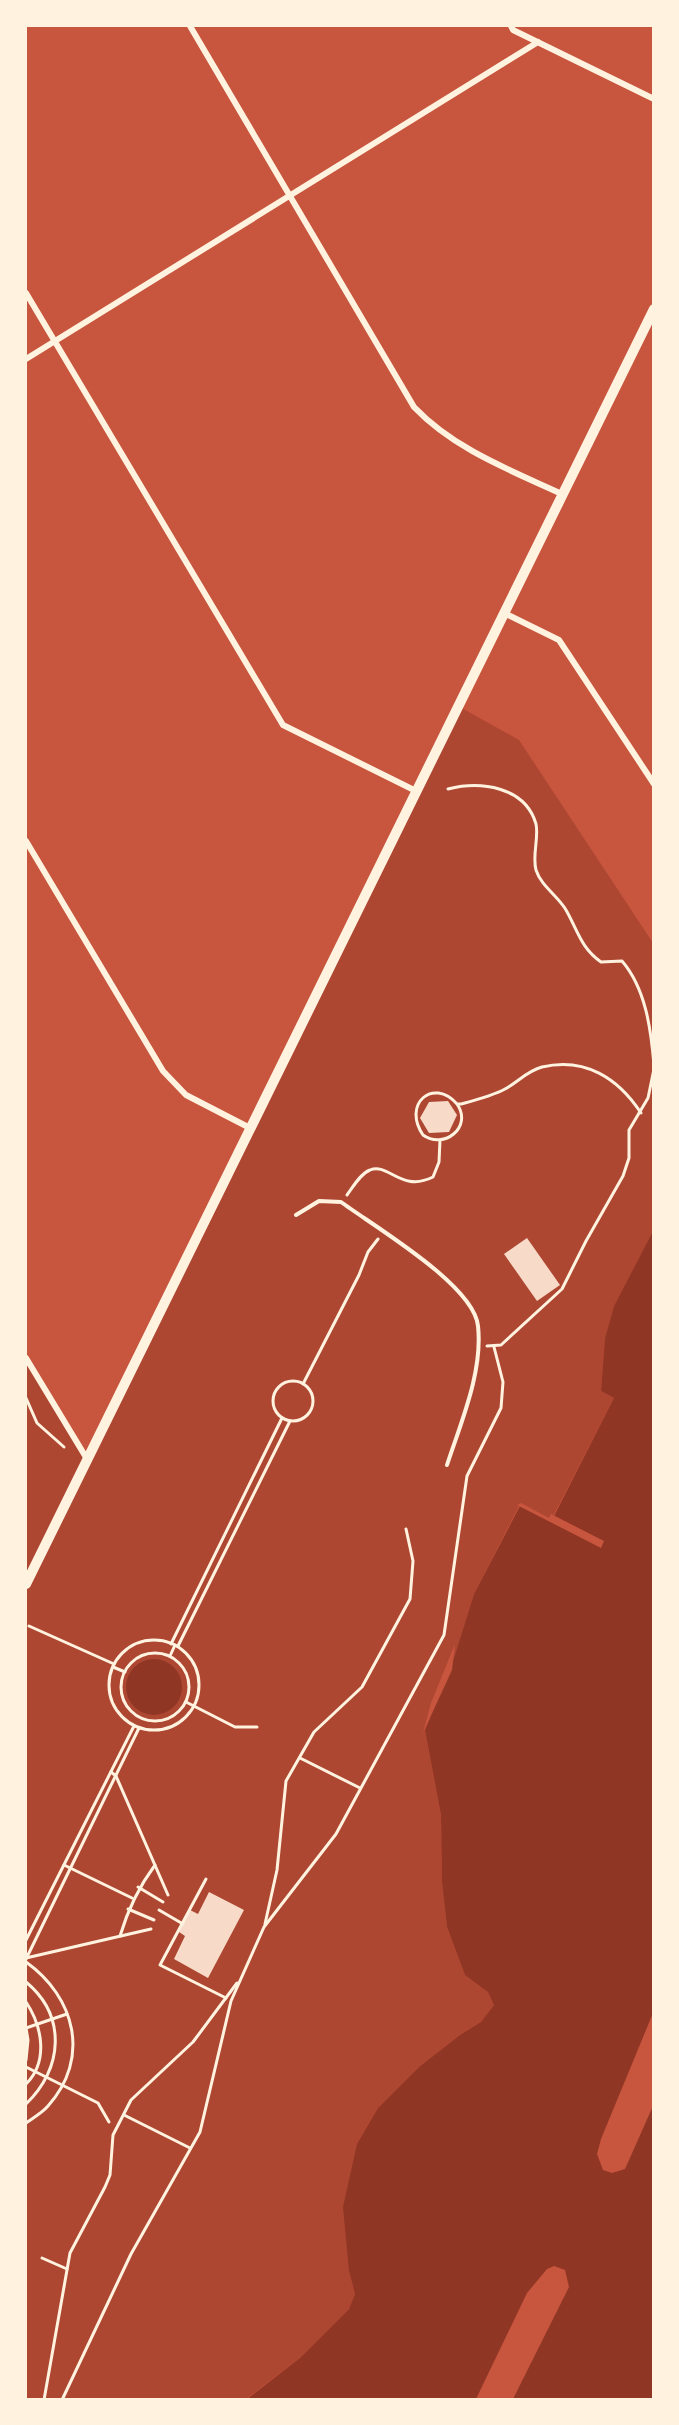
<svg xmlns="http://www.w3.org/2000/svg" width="679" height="2425" font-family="Lora,serif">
<rect width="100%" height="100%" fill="#c8553d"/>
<path fill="#ae4732" d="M458,706L519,740L653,943V1231L614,1306L605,1338L601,1391L614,1398L550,1522L519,1506L474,1594L454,1658L425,1730L441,1815L442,1882L447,1927L465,1975L489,1992L494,2005L481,2022L460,2035L419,2067L378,2108L357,2144L349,2271L355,2294L349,2309L300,2358L246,2399H26V1358L87,1458Z"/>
<g fill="#8f3625">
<path d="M653,1231V2399L246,2400L300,2358L349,2309L355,2294L349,2271L343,2207L357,2144L378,2108L419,2067L460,2035L481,2022L494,2005L488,1992L465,1975L447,1927L442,1882L441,1815L425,1730L454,1658L474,1594L520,1506L551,1522L614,1398L601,1391L605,1338L614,1306Z"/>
<circle cx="154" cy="1687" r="28"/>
</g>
<g fill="#c8553d">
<path d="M521,1503L549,1518L551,1514L604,1541L601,1548L517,1505Z"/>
<path d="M455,1644L452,1670L423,1733L431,1703Z"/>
<path d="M653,2013V2106L625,2169L612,2173L603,2170L597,2154L601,2139Z"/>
<path d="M554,2266L565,2270L569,2287L513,2399H476L527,2293L547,2269Z"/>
</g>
<g fill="#f7dbc8">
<path d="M448,1101L457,1115L449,1132L429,1133L420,1118L429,1102Z"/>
<path d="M527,1238L560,1285L537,1301L504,1254Z"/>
<path d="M209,1892L244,1910L208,1978L174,1959L185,1936L179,1932L190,1910L198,1914Z"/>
</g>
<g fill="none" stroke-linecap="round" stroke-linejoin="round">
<g stroke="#fff3e0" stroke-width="3">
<path d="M448,789C480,781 525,786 536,824C539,838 532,855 536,870C541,886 558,896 566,910C578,931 581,948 601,962L622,961C646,989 651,1030 654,1065"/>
<path d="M457,1104C473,1127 444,1150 423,1135C402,1104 433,1077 457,1104H461C476,1100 492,1096 505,1089C518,1082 527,1071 542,1067C585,1057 618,1078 641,1113"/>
<path d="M347,1195C353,1187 360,1174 370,1170C388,1162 401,1193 433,1177L439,1162L440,1140"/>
<path d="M487,1346L501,1345L562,1289L586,1241L623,1176L629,1158V1130L648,1098L654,1069"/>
<circle cx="293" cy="1401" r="20"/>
<path d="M303,1384L359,1275L368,1252L378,1239"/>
<path d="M26,1398L37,1423L64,1447"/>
<path d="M29,1626L114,1664"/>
<circle cx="154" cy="1685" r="45"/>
<path d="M171,1644L282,1418"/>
<path d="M178,1646L290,1421"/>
<circle cx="155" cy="1687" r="34"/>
<path d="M170,1656L175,1645"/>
<path d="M113,1667L125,1672"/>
<path d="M186,1702L235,1727H257"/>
<path d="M300,1758L360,1788"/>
<path d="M111,1772L116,1776L168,1895"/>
<path d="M64,1865L132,1898"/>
<path d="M206,1879L160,1965L226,1998"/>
<path d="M138,1887L163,1902"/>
<path d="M128,1909L154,1920"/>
<path d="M159,1910L183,1924"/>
<path d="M265,1924L277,1870L286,1781L314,1732L362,1687L410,1599L413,1561L406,1529"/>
<path d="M120,1936C128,1909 138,1888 155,1865"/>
<path d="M26,1940L134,1726"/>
<path d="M26,1958L151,1929"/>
<path d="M26,1959L139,1728"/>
<path d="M26,1962C75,1997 91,2058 48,2106C42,2113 33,2118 26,2123"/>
<path d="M26,1982C67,2016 63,2069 26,2104"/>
<path d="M26,2002C42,2026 49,2061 26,2084"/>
<path d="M26,2028L67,2014"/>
<path d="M26,2028L28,2040L26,2060"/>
<path d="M26,2067L98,2103L109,2122"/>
<path d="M124,2115L190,2148"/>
<path d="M42,2258L67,2269"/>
<path d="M44,2400L70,2253L105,2187L110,2175L113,2135L131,2100L193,2042L237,1983"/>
<path d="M62,2400L131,2254L200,2132L231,2001L264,1927L336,1834L444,1635L467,1476L501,1408L503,1382L494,1347"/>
</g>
<path stroke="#fff3e0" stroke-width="4" d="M296,1215L319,1201L341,1202C375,1227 474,1285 478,1326C483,1372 461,1422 447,1465"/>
<g stroke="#fff3e0" stroke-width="6">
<path d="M190,26L414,407C454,449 510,470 562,494"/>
<path d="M511,26L513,30L654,99"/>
<path d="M26,293L283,725L416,791"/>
<path d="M26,359L538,42"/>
<path d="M504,613L559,640L654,784"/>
<path d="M26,841L163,1071L186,1095L250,1128"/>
<path d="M26,1358L87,1459"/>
</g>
<path stroke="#fff3e0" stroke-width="10" d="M26,1584L654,309"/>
</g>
<rect width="679" height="2425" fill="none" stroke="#fff3e0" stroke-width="54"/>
</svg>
